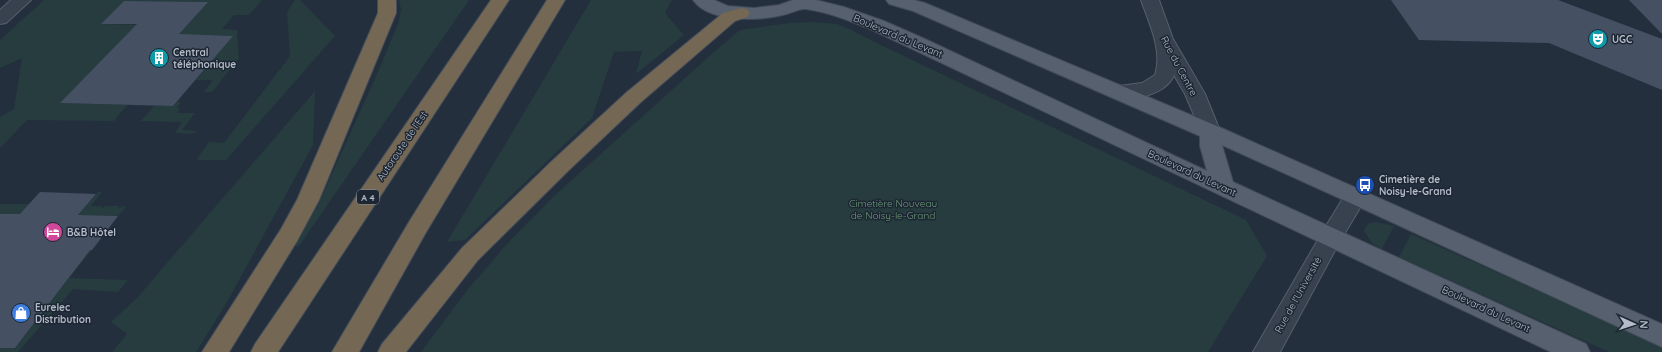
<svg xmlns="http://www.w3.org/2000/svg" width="1662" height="352" font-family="Quicksand,sans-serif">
<rect width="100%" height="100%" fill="#242f3e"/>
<g fill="#263c3f">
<path d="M44,0H262L249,15H234L222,29L237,30L239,58L212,92H204L213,80H196L232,36L158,34L167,25H187L207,2L124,1L101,24L146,25L60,103L127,105L114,121L27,120L0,148V117L14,109L22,58L0,68V40Z"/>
<path d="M295,0H300L335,36L226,160H196L209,142L224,143L290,56L287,12Z"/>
<path d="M399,0H469L299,246H294L319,203L381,65L399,21L401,9Z"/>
<path d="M591,0H672L665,13L684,35L636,74L642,51L614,52L592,118L465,240L447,242Z"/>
<path d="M814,22L837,24L851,30L883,46L1246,220L1267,256L1208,352H421L468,289L507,244L553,197L714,52L740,30L789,23Z"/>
<path d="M315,91L313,145L227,302L196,352H112L127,334L111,322L136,299Z"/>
<path d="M177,102H181L177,108L180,109L177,113H195L182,130L198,131L192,134L175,133L182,122L141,121L154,106H173Z"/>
<path d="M98,192H102L91,206H102L101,207L104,208L105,206H120L118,208H121L122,206L126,207L118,216L78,215Z"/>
<path d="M0,204H30L20,214H0Z"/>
<path d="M1376,222L1394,226L1382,249L1372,243L1364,231C1366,224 1369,223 1376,222Z"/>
<path d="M1411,234L1662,346V352H1609L1399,257Z"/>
<path d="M51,249L92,250L69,278L128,280L118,292L73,289L18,352H0V348H15L68,279Z"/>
</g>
<g fill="#455162">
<path d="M1391,0H1558L1662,39V90L1549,43L1419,40Z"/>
<path d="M1629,0H1662V34Z"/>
<path d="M124,1L208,2L179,34L233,36L173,106L60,103L137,24H101Z"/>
<path d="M40,192L96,194L78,215L118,216L92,250H90L15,348H0V214H20Z"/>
</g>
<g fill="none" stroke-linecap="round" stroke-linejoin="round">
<g stroke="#565f6c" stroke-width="2">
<g id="minor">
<path d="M11,0H31L6,23L0,24V10Z"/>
<path d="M1141,0H1159L1173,39L1205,94L1220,131L1217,136L1210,138L1203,136L1185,94L1174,75C1166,95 1132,102 1112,97L1109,92L1112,87L1142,83L1155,75C1163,50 1149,23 1141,0Z"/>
<path d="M1356,188L1364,190L1367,196L1339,243L1280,352H1253L1323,231L1348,190Z"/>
</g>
</g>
<g stroke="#414a57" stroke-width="2">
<path id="major" d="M693,0H714L728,6L754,8L779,5L793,0H816L844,7L884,21L925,39L1207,171L1200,146V136L913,11L889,4L886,0H914L925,3L1217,126L1662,324V347L1359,207L1222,145L1233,182L1586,344L1590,352H1551L870,29C850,21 828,12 806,9C799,8 790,14 783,15C759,21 709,23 693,0Z"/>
</g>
<g stroke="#434c59" stroke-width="2">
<g id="highway">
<path d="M378,0H396V13L319,200L297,241L229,352H202L281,229L297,200L378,13Z"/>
<path d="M491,0H509L278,352H251L255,344Z"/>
<path d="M547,0H565L425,234L359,352H332L409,222Z"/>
<path d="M741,8L747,9L750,13L747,17L735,21L641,102L568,171L478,260L406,352H378L382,344L462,248L552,161L627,92L723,13Z"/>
</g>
</g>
<use href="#minor" fill="#38414e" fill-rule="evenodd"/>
<use href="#major" fill="#56606e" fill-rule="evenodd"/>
<use href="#highway" fill="#746855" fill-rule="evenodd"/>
</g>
<defs>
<g id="theatre-disc" transform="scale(1)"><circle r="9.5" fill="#0f9aa8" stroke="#1d2633"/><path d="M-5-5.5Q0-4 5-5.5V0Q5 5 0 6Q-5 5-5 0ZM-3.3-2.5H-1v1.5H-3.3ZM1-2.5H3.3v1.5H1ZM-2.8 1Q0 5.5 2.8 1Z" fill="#fff"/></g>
<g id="building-disc" transform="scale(1)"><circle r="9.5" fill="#0f9aa8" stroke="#1d2633"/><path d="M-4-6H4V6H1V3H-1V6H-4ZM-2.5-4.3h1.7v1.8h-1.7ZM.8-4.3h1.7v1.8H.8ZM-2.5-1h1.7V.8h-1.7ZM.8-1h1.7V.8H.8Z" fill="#fff"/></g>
<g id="bus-disc" transform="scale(1)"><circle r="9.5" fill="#1a4fb4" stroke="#1d2633"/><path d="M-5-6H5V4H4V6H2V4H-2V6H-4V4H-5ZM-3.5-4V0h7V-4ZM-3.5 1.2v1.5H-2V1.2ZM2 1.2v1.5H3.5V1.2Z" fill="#fff"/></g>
<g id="hotel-disc" transform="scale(1)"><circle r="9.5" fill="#d1479c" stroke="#1d2633"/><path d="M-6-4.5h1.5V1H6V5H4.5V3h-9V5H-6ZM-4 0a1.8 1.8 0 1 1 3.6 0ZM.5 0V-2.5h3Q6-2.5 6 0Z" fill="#fff"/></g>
<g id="shop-disc" transform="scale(1)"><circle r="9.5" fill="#3f7fe0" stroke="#1d2633"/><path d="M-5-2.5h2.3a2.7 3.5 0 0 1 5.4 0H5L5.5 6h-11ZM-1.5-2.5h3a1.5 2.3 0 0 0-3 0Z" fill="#fff"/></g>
</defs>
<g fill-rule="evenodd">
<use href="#theatre-disc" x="1598" y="39"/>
<use href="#building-disc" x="159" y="58"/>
<use href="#bus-disc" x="1365" y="185"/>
<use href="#hotel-disc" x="53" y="232"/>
<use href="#shop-disc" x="21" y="313"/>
</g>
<g text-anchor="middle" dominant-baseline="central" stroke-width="3" stroke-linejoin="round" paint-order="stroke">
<rect fill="#1d2633" stroke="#878f9c" stroke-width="1" x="357" y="190" width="22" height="14" rx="3"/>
<g font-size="9" font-weight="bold" fill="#b4bcc9">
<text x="368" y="197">A 4</text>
</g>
<g font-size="10" fill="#b4bcc9" stroke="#1d2633">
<text transform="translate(898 36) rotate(23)">Boulevard du Levant</text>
<text transform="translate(1179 66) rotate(62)">Rue du Centre</text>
<text transform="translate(402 146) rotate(-56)">Autoroute de l’Est</text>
<text transform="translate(1192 173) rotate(25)">Boulevard du Levant</text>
<text transform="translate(1298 295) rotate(-61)">Rue de l'Université</text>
<text transform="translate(1486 309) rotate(25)">Boulevard du Levant</text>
</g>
<g font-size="10" font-weight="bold" fill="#b4bcc9" stroke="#1d2633" text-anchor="start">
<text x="1612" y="39">UGC</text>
<text x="173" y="52">Central<tspan x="173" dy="12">téléphonique</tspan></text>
<text x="1379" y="179">Cimetière de<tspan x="1379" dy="12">Noisy-le-Grand</tspan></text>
<text x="67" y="232">B&amp;B Hôtel</text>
<text x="35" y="307">Eurelec<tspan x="35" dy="12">Distribution</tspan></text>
</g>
<g font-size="10" fill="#6b9a76" stroke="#1d2633">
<text x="893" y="203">Cimetière Nouveau<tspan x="893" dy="12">de Noisy-le-Grand</tspan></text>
</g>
</g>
<g transform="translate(1634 324) rotate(93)" stroke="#1d2633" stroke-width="3" paint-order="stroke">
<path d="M0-3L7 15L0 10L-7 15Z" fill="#b4bcc9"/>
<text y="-6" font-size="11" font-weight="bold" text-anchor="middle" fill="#b4bcc9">N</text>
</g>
</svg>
